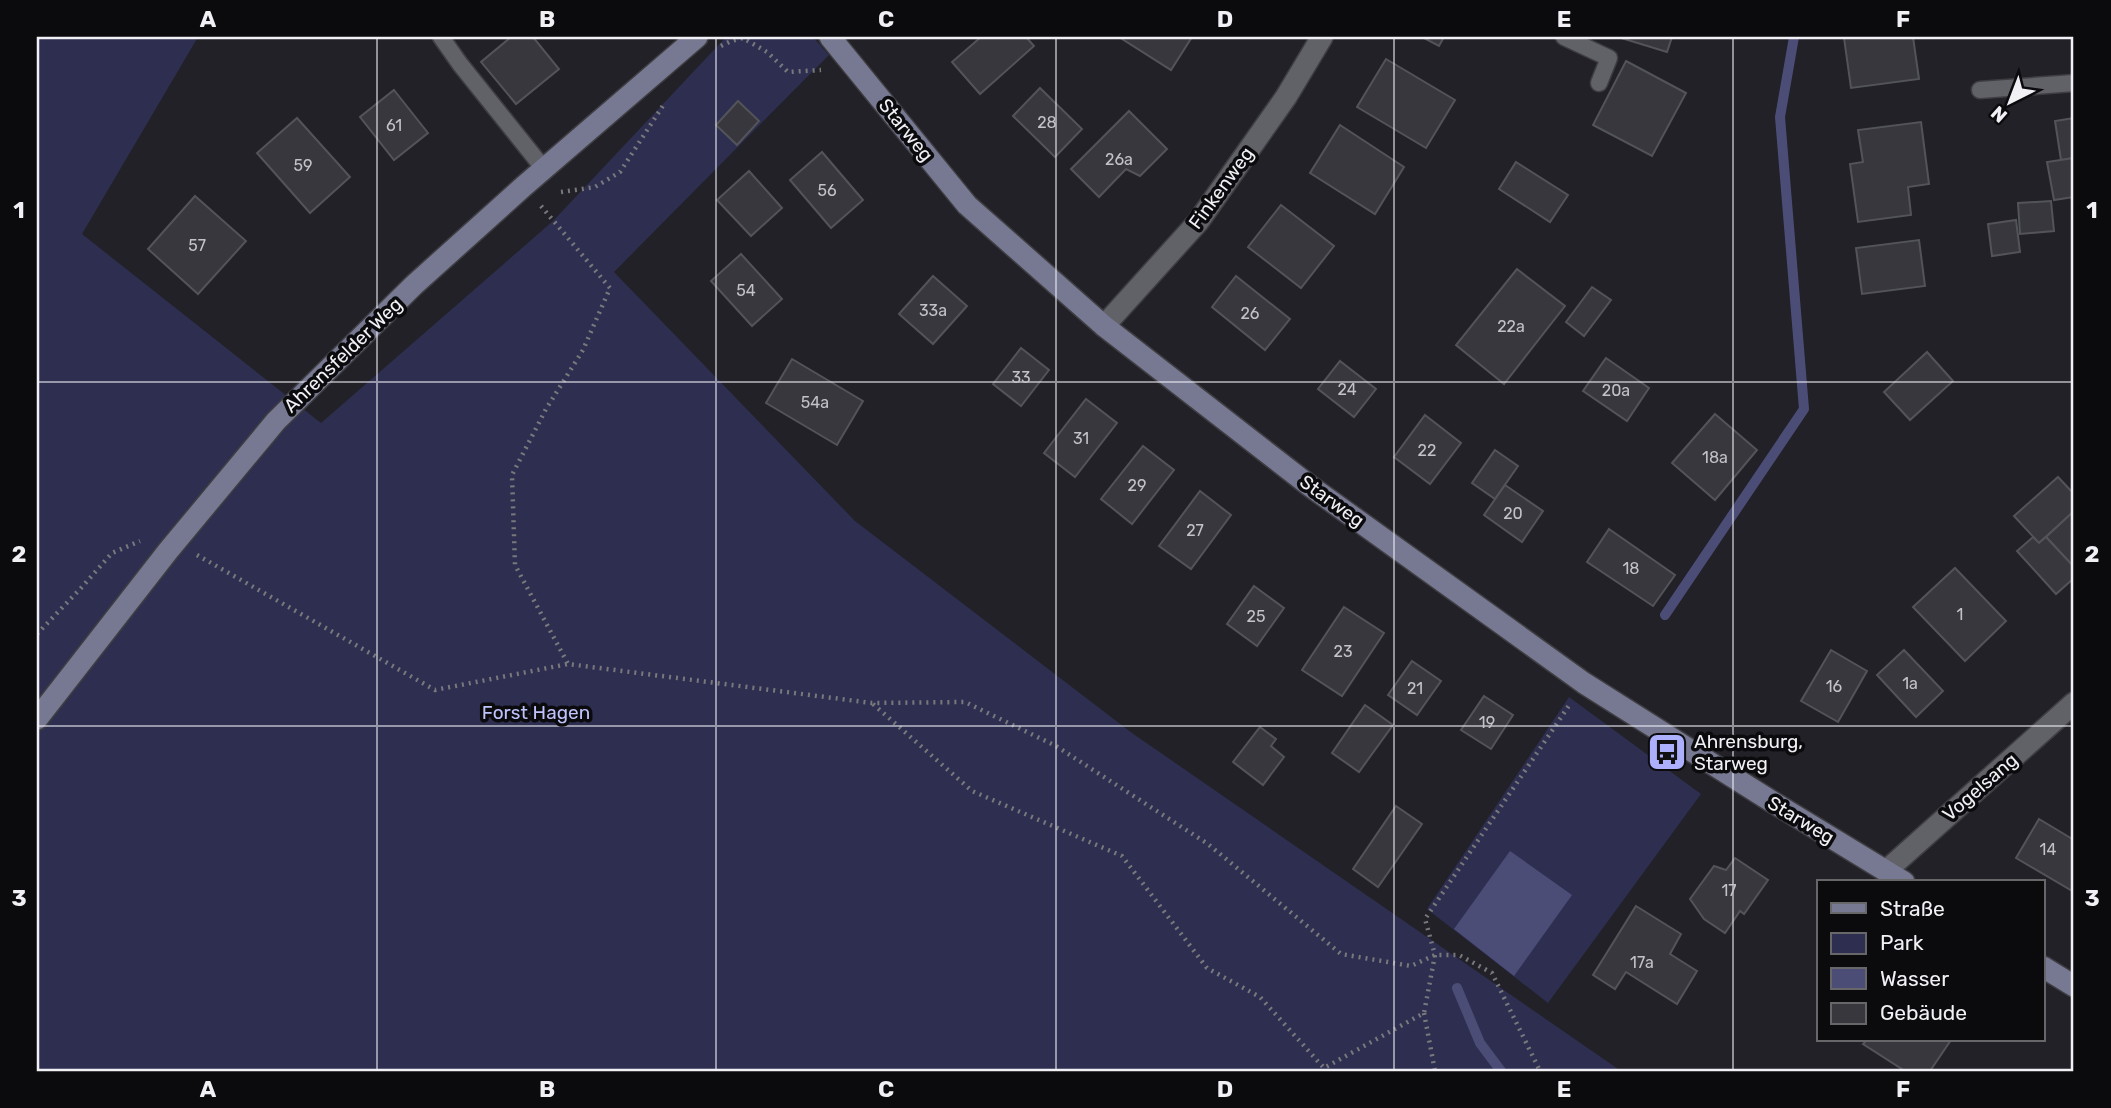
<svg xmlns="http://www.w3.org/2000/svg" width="2111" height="1108" font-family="Rubik,sans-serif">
<rect width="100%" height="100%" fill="#212127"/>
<g fill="#2e2e50">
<path d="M37,37H198L82,234L321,423L553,221L726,37H813L829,55L614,272L855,521L1132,733L1621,1071H37Z"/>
<path d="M1569,697L1701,794L1548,1003L1427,909Z"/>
</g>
<path fill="#4c4d77" d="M1510,851L1572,895L1514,976L1454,929Z"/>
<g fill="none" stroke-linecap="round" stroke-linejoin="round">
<g stroke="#4c4d77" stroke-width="10">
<path d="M1665,615L1804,409L1780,117L1794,37"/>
<path d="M1457,988L1480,1043L1501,1071"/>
</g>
</g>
<g fill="#37373d" stroke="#53545a" stroke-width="2">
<path d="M511,37H533L559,69L516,104L481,62Z"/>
<path d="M981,37H1026L1034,46L980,94L952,62Z"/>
<path d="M1119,37H1192L1171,70Z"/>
<path d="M1422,37H1444L1439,46Z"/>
<path d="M1618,37H1672L1667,52Z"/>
<path d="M1857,37H1913L1919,79L1851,88L1844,38Z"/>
<path d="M1386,59L1455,100L1426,148L1357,107Z"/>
<path d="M1626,61L1686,93L1652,156L1593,125Z"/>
<path d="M1040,88L1082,129L1055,157L1013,116Z"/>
<path d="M394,90L428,133L394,160L360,117Z"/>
<path d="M738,101L759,121L737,145L716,125Z"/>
<path d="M1129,111L1167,149L1140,176L1126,169L1099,197L1071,169Z"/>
<path d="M297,118L350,177L310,213L257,153Z"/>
<path d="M2074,118V158L2061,160L2055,121Z"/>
<path d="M1921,122L1929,184L1908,187L1911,215L1858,222L1850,164L1863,162L1858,130Z"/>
<path d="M1340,125L1404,167L1375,214L1310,173Z"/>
<path d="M822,152L863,200L831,228L790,180Z"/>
<path d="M2074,158V197L2054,200L2047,162Z"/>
<path d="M1516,162L1568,195L1550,222L1499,189Z"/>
<path d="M749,171L782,208L751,236L717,200Z"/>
<path d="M195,196L246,241L198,294L148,249Z"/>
<path d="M2051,201L2054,231L2020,234L2018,203Z"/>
<path d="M1281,205L1334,246L1301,288L1248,247Z"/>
<path d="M2016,220L2020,252L1992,256L1988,224Z"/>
<path d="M1919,240L1925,286L1862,294L1856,248Z"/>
<path d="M741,254L782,299L752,326L711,281Z"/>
<path d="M1517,269L1565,306L1504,384L1456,345Z"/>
<path d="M933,276L967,306L933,344L899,314Z"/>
<path d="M1236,276L1290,319L1265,350L1212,307Z"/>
<path d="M1592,287L1611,300L1584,336L1566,322Z"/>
<path d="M1021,348L1049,370L1021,406L993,384Z"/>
<path d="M1927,352L1953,381L1910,420L1884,392Z"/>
<path d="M1606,358L1649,388L1627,421L1583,391Z"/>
<path d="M792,359L863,401L837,445L766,403Z"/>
<path d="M1340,361L1376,389L1354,417L1318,389Z"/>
<path d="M1086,399L1117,423L1075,477L1044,453Z"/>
<path d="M1715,414L1757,450L1715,500L1672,463Z"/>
<path d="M1425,415L1461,443L1430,484L1394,457Z"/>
<path d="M1143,446L1174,470L1132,524L1101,499Z"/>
<path d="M1495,450L1518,466L1495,499L1472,483Z"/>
<path d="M2058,477L2074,494V511L2039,543L2014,516Z"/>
<path d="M1505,485L1543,511L1522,542L1484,515Z"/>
<path d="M1200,491L1231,515L1191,569L1159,546Z"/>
<path d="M2074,511V567L2046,537Z"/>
<path d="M1609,529L1675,575L1653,606L1587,562Z"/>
<path d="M2033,537L2039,543L2046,537L2074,567V578L2056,594L2017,551Z"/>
<path d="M1955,568L2006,621L1965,661L1913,607Z"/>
<path d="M1254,586L1284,608L1257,646L1227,624Z"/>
<path d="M1344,607L1384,633L1342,696L1302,670Z"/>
<path d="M1831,650L1867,671L1838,722L1801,701Z"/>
<path d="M1904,650L1943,691L1916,717L1877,675Z"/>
<path d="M1412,661L1441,681L1417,715L1388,695Z"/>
<path d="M1484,696L1513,715L1491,749L1461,730Z"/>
<path d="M1365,705L1393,725L1359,772L1332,753Z"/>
<path d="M1260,727L1276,739L1271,746L1284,757L1263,785L1233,762Z"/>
<path d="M1396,806L1422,824L1378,887L1353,869Z"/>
<path d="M2039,819L2074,840V892L2016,858Z"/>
<path d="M1735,858L1768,880L1744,914L1740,911L1725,933L1704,919L1690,899L1714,866L1726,870Z"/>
<path d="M1636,906L1681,934L1670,954L1697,971L1677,1004L1626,972L1615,989L1593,975Z"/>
<path d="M1867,1040H1951L1930,1071H1905L1863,1044Z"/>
</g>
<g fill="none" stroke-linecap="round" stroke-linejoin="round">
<g stroke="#3e3e42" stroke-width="19">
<g id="lane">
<path d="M441,37L460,64L544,169"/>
<path d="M1564,37L1609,58L1599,83"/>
<path d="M1980,90L2074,83"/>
</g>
</g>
<g stroke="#3e3e42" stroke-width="24">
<g id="street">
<path d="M1104,326L1198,222L1286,97L1322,37"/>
<path d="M1886,871L2074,703"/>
</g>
</g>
<g stroke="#3e3e42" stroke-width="24">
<g id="secondary">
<path d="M830,37L967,205L1104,326L1310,486L1584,683L1771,801L1904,882"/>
<path d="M37,719L168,551L276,421L414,285L524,186L697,37"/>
<path d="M2043,967L2074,986"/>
</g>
</g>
<g stroke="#78787d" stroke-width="4.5" stroke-dasharray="2 5" stroke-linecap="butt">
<path d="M721,46L731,41L743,38L767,52L788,72L821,70"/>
<path d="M561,192L595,187L620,172L664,104"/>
<path d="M541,206L610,288L583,350L546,409L512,475L515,565L568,664"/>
<path d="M197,555L435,690L568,664L872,703L965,702L1056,746L1208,844L1341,954L1411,966L1435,955H1459L1492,973L1540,1071"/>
<path d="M37,634L82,587L112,553L140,541"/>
<path d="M873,704L972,791L1122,856L1207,968L1260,997L1324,1068L1424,1013L1435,955L1425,919L1570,704"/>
<path d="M1424,1013L1435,1071"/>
</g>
<use href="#lane" stroke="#616168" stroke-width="16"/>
<use href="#street" stroke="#616168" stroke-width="21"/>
<use href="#secondary" stroke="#777892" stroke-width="21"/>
</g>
<path fill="none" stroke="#f1f1f5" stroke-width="2" stroke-opacity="0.55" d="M377,37V1071M716,37V1071M1056,37V1071M1394,37V1071M1733,37V1071M37,382H2074M37,726H2074"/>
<defs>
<g id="bus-square" transform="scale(2.0125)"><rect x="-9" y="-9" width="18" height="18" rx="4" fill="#acaffb" stroke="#0b0b0e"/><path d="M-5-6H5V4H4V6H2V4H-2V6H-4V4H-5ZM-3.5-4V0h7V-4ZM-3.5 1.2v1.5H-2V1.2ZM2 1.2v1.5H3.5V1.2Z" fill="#111"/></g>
</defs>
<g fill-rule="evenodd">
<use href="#bus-square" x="1667" y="752"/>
</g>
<g text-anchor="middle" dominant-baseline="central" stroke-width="7" stroke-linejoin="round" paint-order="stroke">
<g font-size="16" fill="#c2c2c7">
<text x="1047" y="122">28</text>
<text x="394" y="125">61</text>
<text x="1119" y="159">26a</text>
<text x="303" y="165">59</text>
<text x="827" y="190">56</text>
<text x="197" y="245">57</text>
<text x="746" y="290">54</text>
<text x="933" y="310">33a</text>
<text x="1250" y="313">26</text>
<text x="1511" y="326">22a</text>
<text x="1021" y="377">33</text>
<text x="1347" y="389">24</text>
<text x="1616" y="390">20a</text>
<text x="815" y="402">54a</text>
<text x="1081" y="438">31</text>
<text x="1427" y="450">22</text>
<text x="1715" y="457">18a</text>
<text x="1137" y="485">29</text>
<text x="1513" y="513">20</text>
<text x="1195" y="530">27</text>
<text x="1631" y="568">18</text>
<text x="1960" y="614">1</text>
<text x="1256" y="616">25</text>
<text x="1343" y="651">23</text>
<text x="1910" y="683">1a</text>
<text x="1834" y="686">16</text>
<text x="1415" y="688">21</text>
<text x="1487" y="722">19</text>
<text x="2048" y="849">14</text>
<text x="1729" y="890">17</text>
<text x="1642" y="962">17a</text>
</g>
<g font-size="19" fill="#f1f1f5" stroke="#0b0b0e">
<text transform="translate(906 130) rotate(51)">Starweg</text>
<text transform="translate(1221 188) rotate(-54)">Finkenweg</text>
<text transform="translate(343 355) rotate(-44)">Ahrensfelder Weg</text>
<text transform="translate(1332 501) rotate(36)">Starweg</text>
<text transform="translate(1980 787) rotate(-41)">Vogelsang</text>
<text transform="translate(1801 820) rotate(31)">Starweg</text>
</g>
<g font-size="19" fill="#bfc2fb" stroke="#0b0b0e">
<text x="536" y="712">Forst Hagen</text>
</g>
<g font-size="19" fill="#f1f1f5" stroke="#0b0b0e" text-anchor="start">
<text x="1694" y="741">Ahrensburg,<tspan x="1694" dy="22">Starweg</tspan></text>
</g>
</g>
<rect width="2111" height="1108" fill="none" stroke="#0b0b0e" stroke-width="77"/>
<rect x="1817" y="880" width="228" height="161" fill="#0b0b0e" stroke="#67676a" stroke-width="2"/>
<rect x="1831" y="903" width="35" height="10" fill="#777892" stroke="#67676a" stroke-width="2"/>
<text x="1880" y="916" font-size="21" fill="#f1f1f5">Straße</text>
<rect x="1831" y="933" width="35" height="21" fill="#2e2e50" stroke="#67676a" stroke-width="2"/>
<text x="1880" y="950" font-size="21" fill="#f1f1f5">Park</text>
<rect x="1831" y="968" width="35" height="21" fill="#4c4d77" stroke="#67676a" stroke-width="2"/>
<text x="1880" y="986" font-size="21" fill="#f1f1f5">Wasser</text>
<rect x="1831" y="1003" width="35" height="21" fill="#37373d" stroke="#67676a" stroke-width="2"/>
<text x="1880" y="1020" font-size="21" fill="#f1f1f5">Gebäude</text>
<g transform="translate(2010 102) rotate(222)" stroke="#0b0b0e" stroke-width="5" paint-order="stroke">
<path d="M0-5L12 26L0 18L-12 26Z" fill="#f1f1f5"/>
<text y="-10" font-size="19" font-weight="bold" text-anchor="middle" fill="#f1f1f5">N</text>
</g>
<rect x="38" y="38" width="2034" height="1032" fill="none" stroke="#f1f1f5" stroke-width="2.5"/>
<g font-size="23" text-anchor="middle" font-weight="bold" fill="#f1f1f5">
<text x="208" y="27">A</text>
<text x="547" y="27">B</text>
<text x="886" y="27">C</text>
<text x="1225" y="27">D</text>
<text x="1564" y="27">E</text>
<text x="1903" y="27">F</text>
<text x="19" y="218">1</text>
<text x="2092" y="218">1</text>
<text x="19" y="562">2</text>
<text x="2092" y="562">2</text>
<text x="19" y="906">3</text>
<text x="2092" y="906">3</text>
<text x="208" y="1097">A</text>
<text x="547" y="1097">B</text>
<text x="886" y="1097">C</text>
<text x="1225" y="1097">D</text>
<text x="1564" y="1097">E</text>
<text x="1903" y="1097">F</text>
</g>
</svg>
